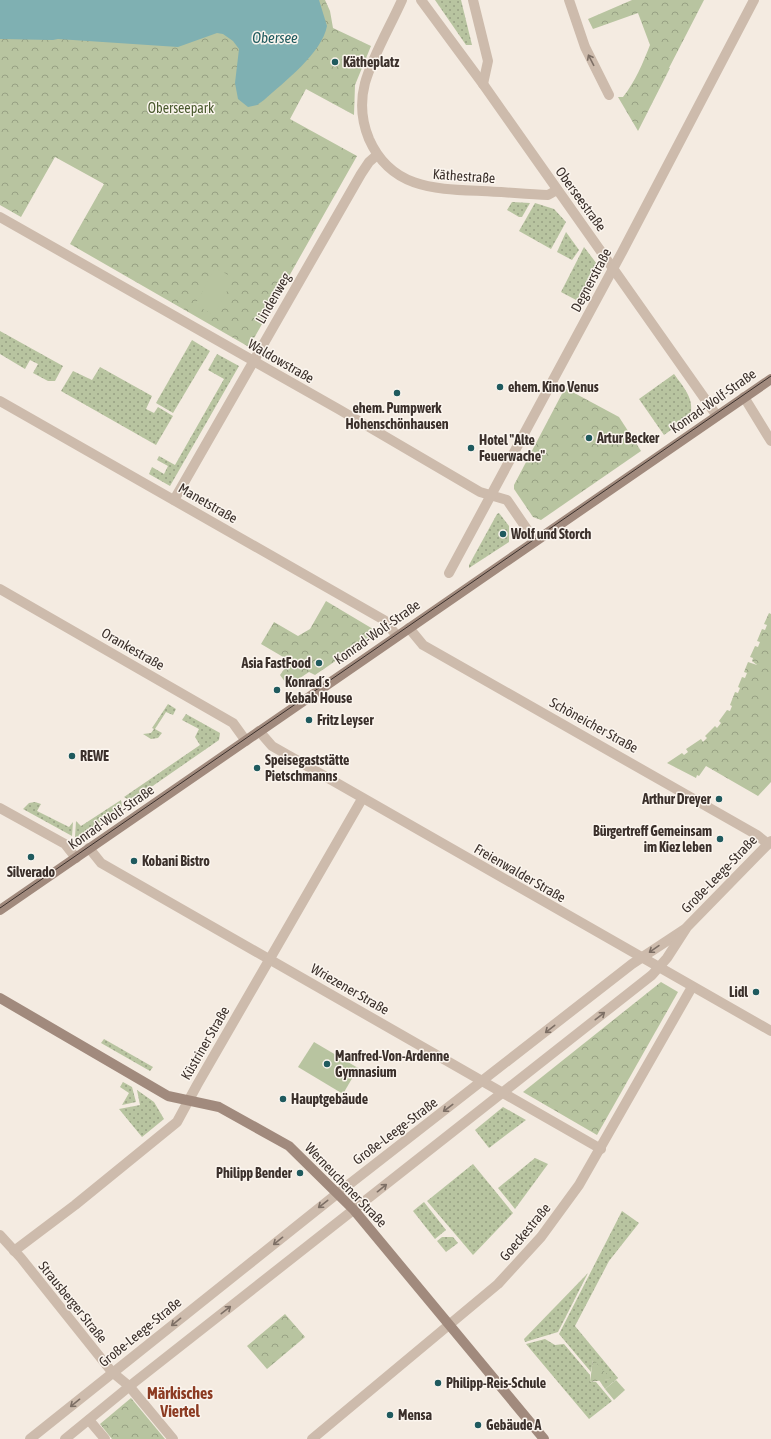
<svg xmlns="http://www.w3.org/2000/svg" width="771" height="1439" font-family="'Asap Condensed',sans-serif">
<defs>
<pattern id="grass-dots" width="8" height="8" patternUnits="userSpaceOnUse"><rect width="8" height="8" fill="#b8c4a0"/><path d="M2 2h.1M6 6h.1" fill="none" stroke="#97a083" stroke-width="1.8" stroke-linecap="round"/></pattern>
<pattern id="park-crowns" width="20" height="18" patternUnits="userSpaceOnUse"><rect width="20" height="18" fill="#b8c4a0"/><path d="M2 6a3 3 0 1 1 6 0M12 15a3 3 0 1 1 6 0" fill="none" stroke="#97a083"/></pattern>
</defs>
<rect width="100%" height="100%" fill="#f4ebe1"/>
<g fill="url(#grass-dots)">
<path d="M435,0H461L472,45H466Z"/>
<path d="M512,202L530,203L522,217H519L507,210Z"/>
<path d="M535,203L554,209L566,222L551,249L519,231Z"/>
<path d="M566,232L579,250L572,260L557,252Z"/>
<path d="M584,247L597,264L578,301L561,292Z"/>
<path d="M0,331L63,366L55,381H48L33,373L38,364L30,360L25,369L0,354Z"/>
<path d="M192,340L210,351L173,413L156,403Z"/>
<path d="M217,354L239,366L170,486L149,474L152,467L164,474L168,466L157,460L159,456L175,465L224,379L208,370Z"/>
<path d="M100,367L152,396L146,409L154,413L158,407L173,416L156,445L61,391L73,371L92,380Z"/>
<path d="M674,374C684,388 695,399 690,416L664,435L639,399Z"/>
<path d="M499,513L509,526V542L469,568V565L497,514Z"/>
<path d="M168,704L176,709L173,715L166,712L155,729L162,733L158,738L151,739L143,734L151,733L154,729L152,728Z"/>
<path d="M186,714L220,733L219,740L131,801L124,797L200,745L195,737L199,729L182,720Z"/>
<path d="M121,800L122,807L77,838L75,837L76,821L81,826Z"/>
<path d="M35,802L41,804L37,811L69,827L73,822L72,836L23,809L29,803Z"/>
<path d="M104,1039L153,1067L150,1071L101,1043Z"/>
<path d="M123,1082L132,1087L136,1102L122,1105L129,1093L120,1087Z"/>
<path d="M137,1090L154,1102L164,1119L142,1137L119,1109L140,1105Z"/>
<path d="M503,1107L526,1120L489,1148L475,1130Z"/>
<path d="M535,1158L548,1164L515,1209L498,1188Z"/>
<path d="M473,1164L513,1213L473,1255L427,1201Z"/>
<path d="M424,1202L446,1230L435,1239L413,1211Z"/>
<path d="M622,1211L639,1223L609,1261L575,1326L618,1378L605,1389L599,1380L610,1379L593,1360L591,1372L559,1334Z"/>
<path d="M442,1237H453L458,1243L446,1252L437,1241Z"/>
<path d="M588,1273L558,1332L525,1342L524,1339Z"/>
<path d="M545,1339L555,1345L564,1344L590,1375V1382H596L612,1401L589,1419L526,1344Z"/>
</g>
<g fill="url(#park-crowns)">
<path d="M0,0H325L330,11L333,28L371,46L355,85L354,115L306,89L290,119L357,156L249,347L70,244L104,184L55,157L21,217L0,205Z"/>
<path d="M632,0H704L669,68H670L638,131L618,97H623C635,82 643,63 650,45L638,13L593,29L588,19Z"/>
<path d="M565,388L619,417L641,451L541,520L533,517L514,489V485Z"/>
<path d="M326,601L378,632L315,675L309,672L288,686L280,675L290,661L261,644L274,622L298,636L310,629Z"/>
<path d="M769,613L771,614V782L758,796L706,766L699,776L697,775L696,778L667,763L682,753L684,755L688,752L686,749L701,739L703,742L707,738L705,736L715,726L717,728L721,723L719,721L727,710L730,711L732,706L730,705L735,692L738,693L740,688L738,687L742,677L745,678L747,673L744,672L748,662L757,665L752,661L753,658L750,657L755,646L758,647L760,642L757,641L762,629L765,630L767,625L764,624Z"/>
<path d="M661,982L678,992L597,1135L523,1092Z"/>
<path d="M285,1314L305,1337L267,1369L247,1346Z"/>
<path d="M593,1359L611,1379L590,1382Z"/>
<path d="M131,1398L165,1439H112L100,1424Z"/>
</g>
<g fill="#b8c4a0">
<path d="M215,268L234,278L214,315L195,305Z"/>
<path d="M314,1042L358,1068L343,1094L298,1067Z"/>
<path d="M616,1380L625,1390L614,1400L605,1389Z"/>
</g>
<path fill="#7fb0b2" d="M0,0H319L327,26C322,53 284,82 264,100L257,105L248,107L238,99L235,83L239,49L233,41L223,34L217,33L178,47L58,39L53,40L0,39Z"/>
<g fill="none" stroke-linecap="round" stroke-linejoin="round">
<g stroke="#cdbbac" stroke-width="10">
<path d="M402,0C390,27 373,55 365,83C360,102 362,122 369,139C391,189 435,189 482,191C504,192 526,194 548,195L557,190"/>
<path d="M421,0L483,84L717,416"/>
<path d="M473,0L488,61L483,84"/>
<path d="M569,0L585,47L609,95"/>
<path d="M0,217L340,410L480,492L507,500L535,541"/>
<path d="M744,397L771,441"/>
<path d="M0,401L384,620L397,636"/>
<path d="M174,500L361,174L369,162L377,155"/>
<path d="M449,573L621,254L754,0"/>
<path d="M0,589L233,723L246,741"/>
<path d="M409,628L423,645L757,835L768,844"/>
<path d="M259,731L272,746L771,1031"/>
<path d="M0,808L65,844L76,858"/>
<path d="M89,848L101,863L601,1149"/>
<path d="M0,1235L21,1258L112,1372L129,1386L173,1439"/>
<path d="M14,1251L75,1205L177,1122L197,1085L362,799"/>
<path d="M89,1420L105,1439"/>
<path d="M30,1439L338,1193L632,964L685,929"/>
<path d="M65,1439L136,1381L652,975L667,958L687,927L771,841"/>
<path d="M312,1439L498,1284L541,1237L579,1185L692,987"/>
</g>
<g stroke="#a18a7d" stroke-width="10">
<path d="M0,910L771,379"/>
<path d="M0,998L168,1096L219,1107L289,1146L354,1210L544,1439"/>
</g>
<path stroke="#3b302b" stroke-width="1" d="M0,908L771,376"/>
</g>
<defs><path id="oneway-shaft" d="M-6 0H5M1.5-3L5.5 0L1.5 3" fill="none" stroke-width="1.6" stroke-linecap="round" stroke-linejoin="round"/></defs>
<g stroke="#7d6f65">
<use href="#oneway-shaft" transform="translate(591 60) rotate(-117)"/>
<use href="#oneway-shaft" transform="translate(654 949) rotate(145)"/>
<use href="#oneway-shaft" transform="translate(600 1016) rotate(-38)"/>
<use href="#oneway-shaft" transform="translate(550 1029) rotate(142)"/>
<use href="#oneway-shaft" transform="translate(448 1108) rotate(143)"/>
<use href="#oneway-shaft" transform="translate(382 1188) rotate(-39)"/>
<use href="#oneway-shaft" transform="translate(323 1204) rotate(142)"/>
<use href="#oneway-shaft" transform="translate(278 1241) rotate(141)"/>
<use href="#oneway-shaft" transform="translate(226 1310) rotate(-38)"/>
<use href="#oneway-shaft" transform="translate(176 1322) rotate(141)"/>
<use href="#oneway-shaft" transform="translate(75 1403) rotate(141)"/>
</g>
<g fill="#1f5a5e" stroke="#fbf5ee" stroke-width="1.5">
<circle cx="335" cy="62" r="4"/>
<circle cx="500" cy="387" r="4"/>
<circle cx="397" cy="393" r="4"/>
<circle cx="589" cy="438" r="4"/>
<circle cx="471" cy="448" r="4"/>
<circle cx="503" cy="534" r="4"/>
<circle cx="319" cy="663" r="4"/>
<circle cx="277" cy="690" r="4"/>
<circle cx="309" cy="720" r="4"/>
<circle cx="72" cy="756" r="4"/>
<circle cx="257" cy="768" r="4"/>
<circle cx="719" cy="799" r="4"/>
<circle cx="720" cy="839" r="4"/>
<circle cx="31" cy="857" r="4"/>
<circle cx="134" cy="861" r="4"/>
<circle cx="756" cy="992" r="4"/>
<circle cx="327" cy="1064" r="4"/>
<circle cx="283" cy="1099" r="4"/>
<circle cx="300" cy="1173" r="4"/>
<circle cx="438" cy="1383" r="4"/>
<circle cx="390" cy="1415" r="4"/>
<circle cx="478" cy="1425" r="4"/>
</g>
<g text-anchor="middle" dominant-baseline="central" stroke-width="3" stroke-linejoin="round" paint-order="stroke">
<g font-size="14" font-weight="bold" fill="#3b302b" stroke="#fbf5ee" text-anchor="start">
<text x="343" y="62">Kätheplatz</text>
<text x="508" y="387">ehem. Kino Venus</text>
<text x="397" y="408" text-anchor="middle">ehem. Pumpwerk<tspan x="397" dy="16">Hohenschönhausen</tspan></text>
<text x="597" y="438">Artur Becker</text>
<text x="479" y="440">Hotel "Alte<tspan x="479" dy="16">Feuerwache"</tspan></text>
<text x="511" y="534">Wolf und Storch</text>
<text x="311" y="663" text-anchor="end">Asia FastFood</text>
<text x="285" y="682">Konrad´s<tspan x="285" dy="16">Kebab House</tspan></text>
<text x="317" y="720">Fritz Leyser</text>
<text x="80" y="756">REWE</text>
<text x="265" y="760">Speisegaststätte<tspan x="265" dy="16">Pietschmanns</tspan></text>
<text x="711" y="799" text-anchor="end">Arthur Dreyer</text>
<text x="712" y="831" text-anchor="end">Bürgertreff Gemeinsam<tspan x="712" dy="16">im Kiez leben</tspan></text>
<text x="142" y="861">Kobani Bistro</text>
<text x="31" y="872" text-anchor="middle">Silverado</text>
<text x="748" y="992" text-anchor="end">Lidl</text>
<text x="335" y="1056">Manfred-Von-Ardenne<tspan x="335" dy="16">Gymnasium</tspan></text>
<text x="291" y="1099">Hauptgebäude</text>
<text x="292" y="1173" text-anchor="end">Philipp Bender</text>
<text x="446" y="1383">Philipp-Reis-Schule</text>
<text x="398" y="1415">Mensa</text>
<text x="486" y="1425">Gebäude A</text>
</g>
<g font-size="14" fill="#4a5a2e" stroke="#fbf5ee">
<text x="181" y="108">Oberseepark</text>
</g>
<g font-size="14" fill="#3b302b" stroke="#fbf5ee">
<text transform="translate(464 176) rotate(4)">Käthestraße</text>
<text transform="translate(581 199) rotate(54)">Oberseestraße</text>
<text transform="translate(591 280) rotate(-62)">Degnerstraße</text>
<text transform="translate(273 298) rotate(-60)">Lindenweg</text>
<text transform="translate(281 361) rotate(30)">Waldowstraße</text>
<text transform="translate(713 401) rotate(-35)">Konrad-Wolf-Straße</text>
<text transform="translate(208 503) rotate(30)">Manetstraße</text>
<text transform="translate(377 632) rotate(-35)">Konrad-Wolf-Straße</text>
<text transform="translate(133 649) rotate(30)">Orankestraße</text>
<text transform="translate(594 725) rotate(29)">Schöneicher Straße</text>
<text transform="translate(111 817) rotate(-35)">Konrad-Wolf-Straße</text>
<text transform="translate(520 873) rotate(30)">Freienwalder Straße</text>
<text transform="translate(719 874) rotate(-46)">Große-Leege-Straße</text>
<text transform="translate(350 989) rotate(30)">Wriezener Straße</text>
<text transform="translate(205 1043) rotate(-60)">Küstriner Straße</text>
<text transform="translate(395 1131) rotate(-37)">Große-Leege-Straße</text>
<text transform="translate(346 1185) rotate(46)">Werneuchener Straße</text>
<text transform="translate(525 1232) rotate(-50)">Goeckestraße</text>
<text transform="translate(73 1302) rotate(51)">Strausberger Straße</text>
<text transform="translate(140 1332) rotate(-39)">Große-Leege-Straße</text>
</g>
<g font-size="15" font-style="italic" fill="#1f5a5e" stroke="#fbf5ee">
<text x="275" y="37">Obersee</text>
</g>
<g font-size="16" font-weight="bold" fill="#8c3b22" stroke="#fbf5ee">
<text x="180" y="1393">Märkisches<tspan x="180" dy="18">Viertel</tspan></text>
</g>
</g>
</svg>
